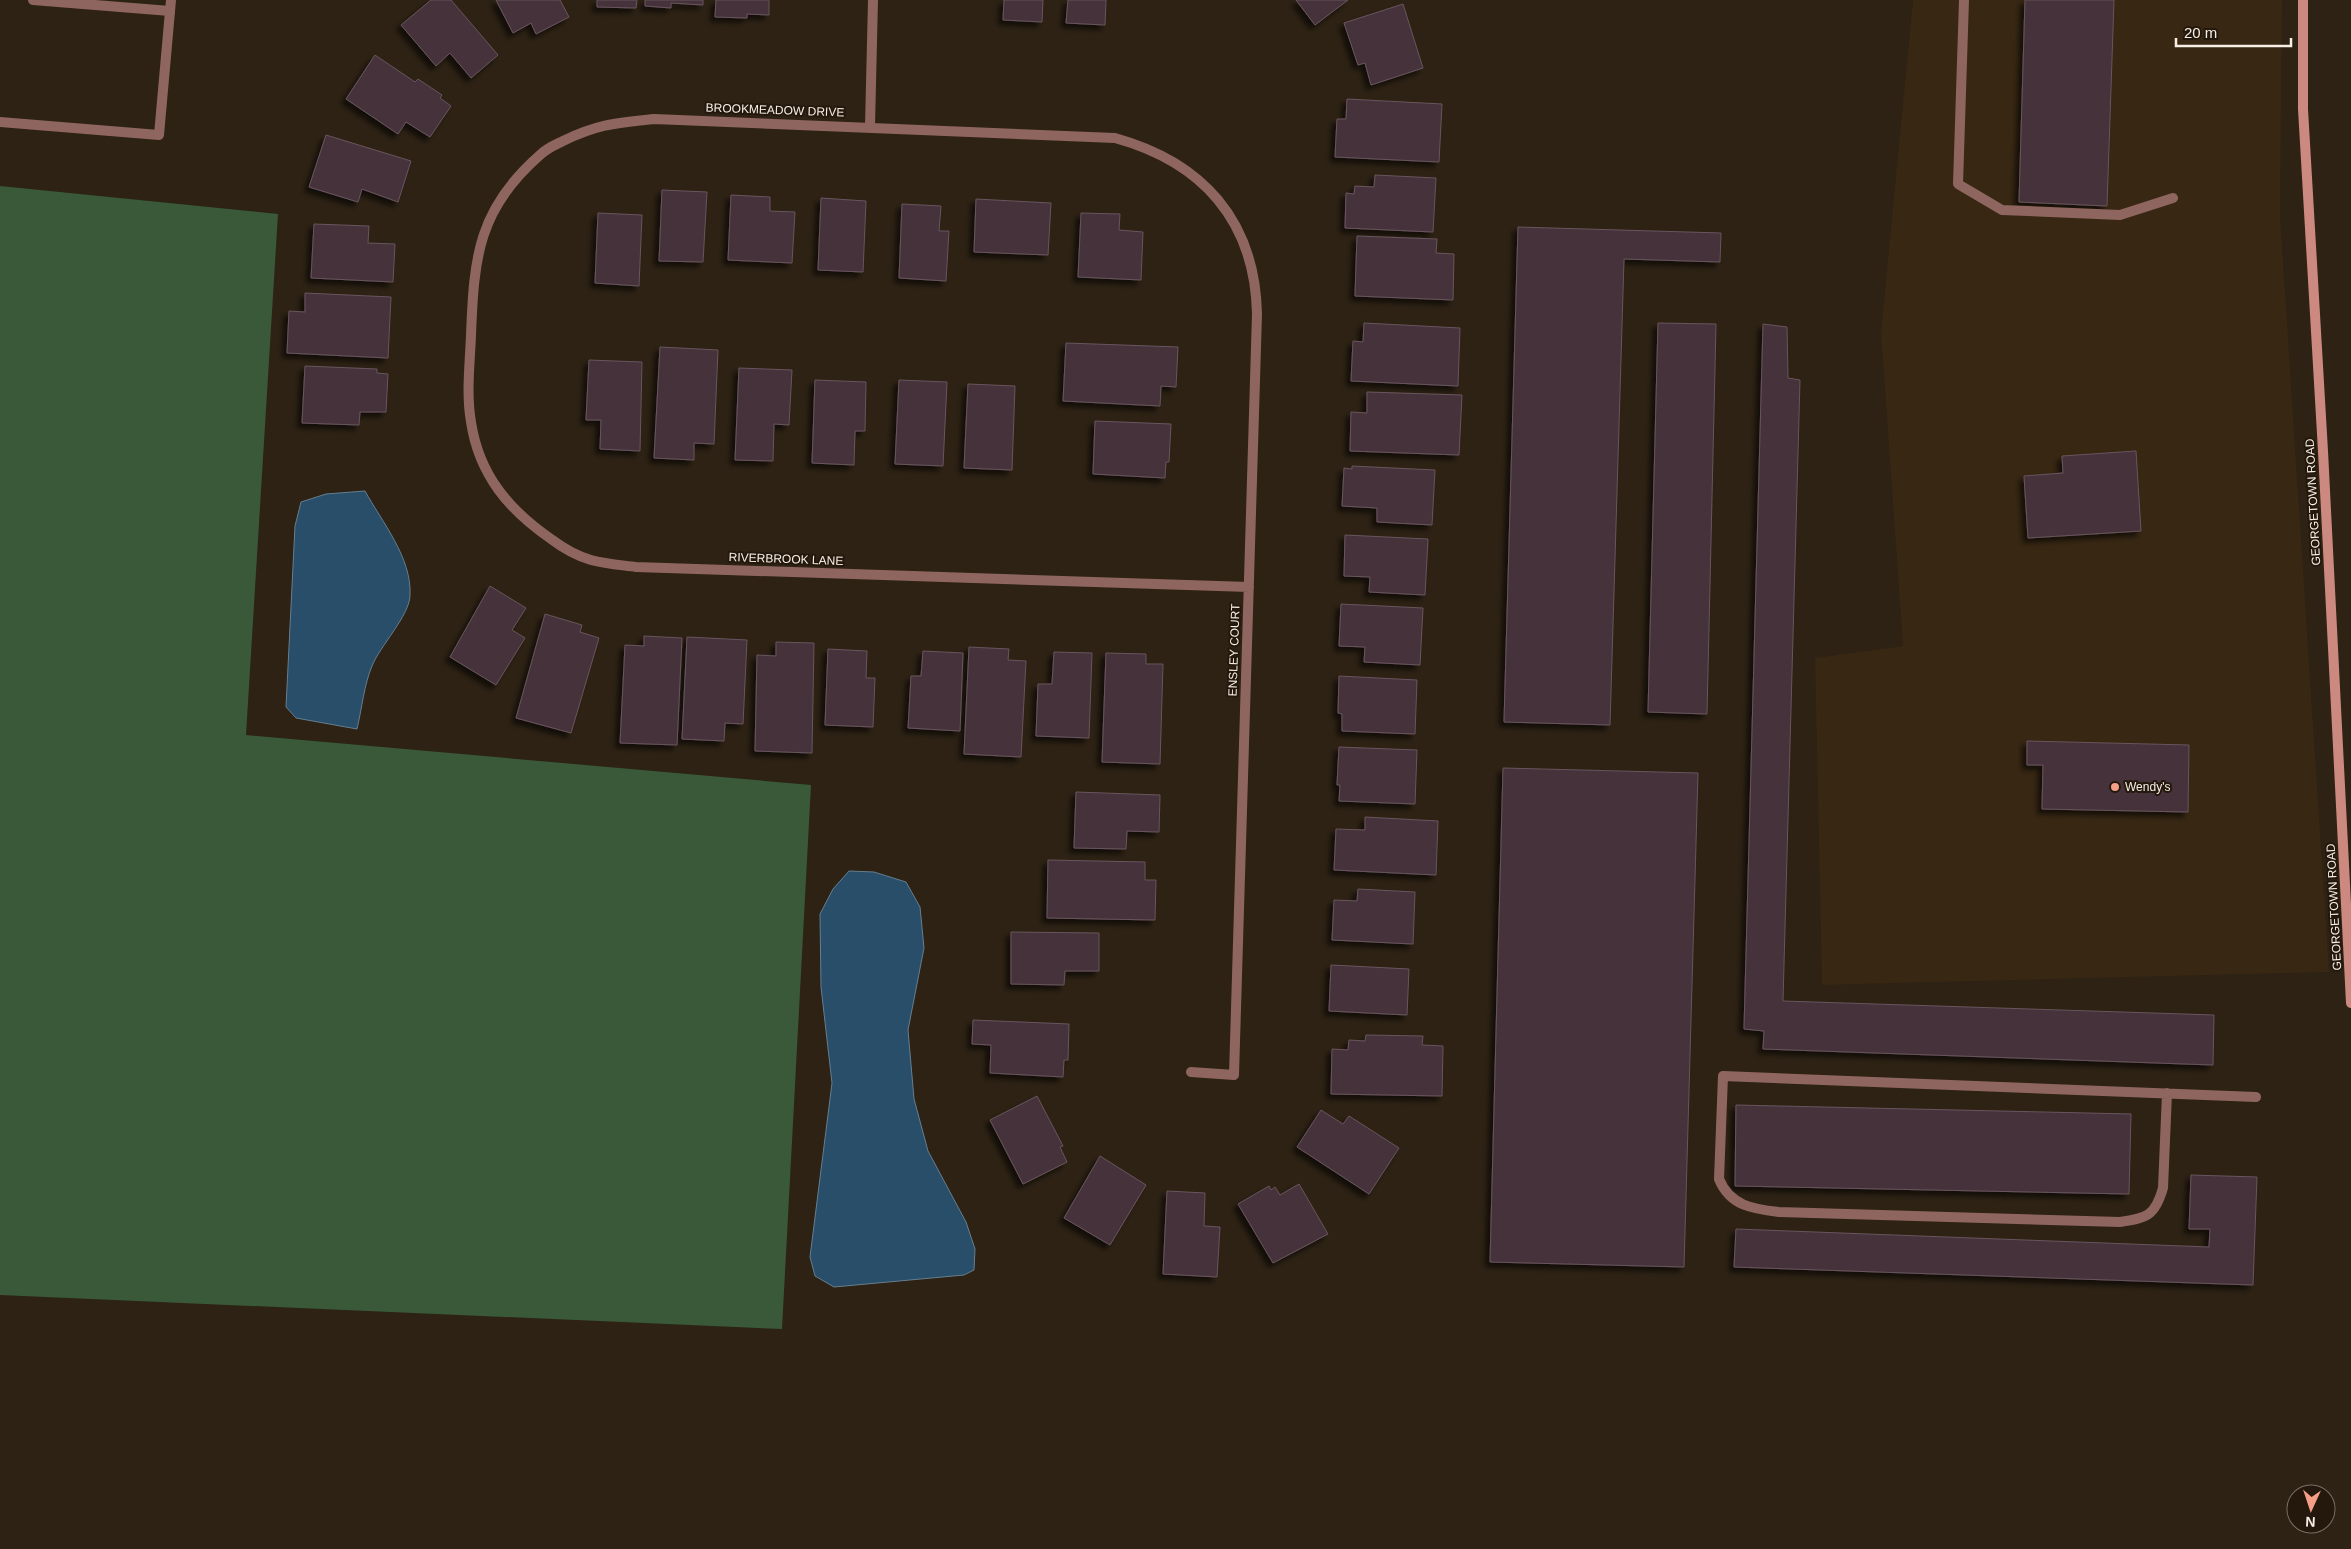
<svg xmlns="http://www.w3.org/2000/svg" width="2351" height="1549" font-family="Helvetica,sans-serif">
<defs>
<filter id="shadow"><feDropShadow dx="-4.5" dy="4.5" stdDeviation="2.5" flood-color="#0009"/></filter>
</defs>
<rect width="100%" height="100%" fill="#2d2214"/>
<path fill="#372713" d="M1913,0H2282L2280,215L2329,972L1822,985L1815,658L1903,646L1881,332Z"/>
<path fill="#3a5938" d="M0,186L278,214L246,735L811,785L782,1329L0,1295Z"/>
<g fill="#284e6a" stroke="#667e8f">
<path d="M365,491C382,522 412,558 410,595C410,615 380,646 372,666C364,685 362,708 357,729L296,718L286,707L295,526L301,502L326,494Z"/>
<path d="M849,871L874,872L906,882L920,907L924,948L908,1030L914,1099L928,1151L966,1222L975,1249L974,1270L964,1275L834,1287L815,1276L810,1257L832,1083L821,987L820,914L833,889Z"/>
</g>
<g fill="#44323a" stroke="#69555e" filter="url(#shadow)">
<path d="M431,0H451L498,55L471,78L450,53L436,66L401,25Z"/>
<path d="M496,0H560L569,17L536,34L531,23L513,33Z"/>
<path d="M597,0H637L636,8L597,7Z"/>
<path d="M645,0H703V5L671,3V8L645,6Z"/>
<path d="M716,0H769V15L747,14V18L715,17Z"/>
<path d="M1004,0H1043L1042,22L1003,20Z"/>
<path d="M1068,0H1106L1105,25L1066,23Z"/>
<path d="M1296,0H1348L1315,25Z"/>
<path d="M2025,0H2114L2107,206L2019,202Z"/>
<path d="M1403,4L1423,68L1371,85L1365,63L1358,65L1344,23Z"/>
<path d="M375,55L415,82L418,79L442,95L440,98L451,106L430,137L406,122L398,134L346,99Z"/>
<path d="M1347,99L1442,104L1439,162L1335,157L1337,119H1346Z"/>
<path d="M326,135L411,161L398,202L362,189L358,202L309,187Z"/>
<path d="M1375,175L1436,178L1433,232L1345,228L1346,193L1354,194L1355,186L1374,187Z"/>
<path d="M662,190L707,192L703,262L659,261Z"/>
<path d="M731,195L770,197V211L795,212L792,263L728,260Z"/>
<path d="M821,198L866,201L863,272L818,270Z"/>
<path d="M976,199L1051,203L1048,255L974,252Z"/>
<path d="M902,204L941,206L939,231H949L946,281L899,278Z"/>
<path d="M598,213L642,215L639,286L595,283Z"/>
<path d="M1081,213L1120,214L1119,230L1143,232L1141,280L1078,277Z"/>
<path d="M314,224L369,226L368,243L395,244L393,282L311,278Z"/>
<path d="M1518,227L1721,233L1720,262L1624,259L1610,725L1504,722Z"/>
<path d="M1357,236L1437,239L1436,253L1454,254L1453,300L1355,296Z"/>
<path d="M305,293L391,297L388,358L287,353L289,311L305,312Z"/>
<path d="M1364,323L1460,328L1458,386L1351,381L1353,341L1363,342Z"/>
<path d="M1658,323L1716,324L1707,714L1648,712Z"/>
<path d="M1763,324L1787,327L1788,378L1800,380L1783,1001L2214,1015L2213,1065L1763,1049L1764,1031L1744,1029Z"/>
<path d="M1066,343L1178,347L1176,387L1161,386L1160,406L1063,401Z"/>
<path d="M660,347L718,350L714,444L694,443V460L654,458Z"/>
<path d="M589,360L642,362L640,451L600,449L601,420H586Z"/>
<path d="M305,366L377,369V373L388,374L386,412H360L359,425L302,423Z"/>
<path d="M739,368L792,370L789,425L774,424L773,461L735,460Z"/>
<path d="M815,380L866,382L865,431H855L854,465L812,463Z"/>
<path d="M899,380L947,382L943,466L895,464Z"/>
<path d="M968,384L1015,386L1012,470L964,468Z"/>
<path d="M1367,392L1462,395L1459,455L1350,451L1351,412L1367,413Z"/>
<path d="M1095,421L1171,424L1169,462H1166L1165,478L1093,474Z"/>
<path d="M2136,451L2141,531L2028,538L2024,476L2063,473L2062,456Z"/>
<path d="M1352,466L1435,470L1432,525L1377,522V508L1342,506L1344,468L1352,469Z"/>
<path d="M1345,535L1428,539L1425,595L1369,592L1370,577L1344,576Z"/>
<path d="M490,586L526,608L512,630L525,638L496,685L450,657Z"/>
<path d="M1341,604L1423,608L1420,665L1364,662L1365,647L1339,646Z"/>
<path d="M545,614L582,625L580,632L599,638L571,733L516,718Z"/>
<path d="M644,636L682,638L677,745L620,743L625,645L644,646Z"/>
<path d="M687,637L747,640L743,724L725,723L724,741L682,739Z"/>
<path d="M776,642L814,643L812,753L755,751L757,655L776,656Z"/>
<path d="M969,647L1009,649L1008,660L1026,661L1021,757L964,754Z"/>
<path d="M828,649L867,651L866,678H875L873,727L825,725Z"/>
<path d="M923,651L963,653L960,731L908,728L911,676H921Z"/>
<path d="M1054,652L1092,653L1089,738L1036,736L1038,684H1052Z"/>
<path d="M1106,653L1146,654V664H1163L1160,764L1102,762Z"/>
<path d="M1339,676L1417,680L1415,734L1342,731V714L1338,713Z"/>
<path d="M2027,741L2189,745L2188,812L2042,809L2043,765H2027Z"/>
<path d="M1339,747L1417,750L1415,804L1339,801L1340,785H1337Z"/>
<path d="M1503,768L1698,773L1684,1267L1490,1262Z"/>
<path d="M1076,792L1160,795L1159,832L1127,831L1126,849L1074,848Z"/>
<path d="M1365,817L1438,821L1436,875L1334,870L1336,829L1365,830Z"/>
<path d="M1048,860L1145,862V880H1156L1155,920L1047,918Z"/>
<path d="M1358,889L1415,892L1413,944L1332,940L1334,900L1357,901Z"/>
<path d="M1011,932L1099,933V971H1065L1064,985L1011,984Z"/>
<path d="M1331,965L1409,969L1407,1015L1329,1011Z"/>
<path d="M973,1020L1069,1024L1068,1060H1064L1063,1077L990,1073L991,1045L972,1044Z"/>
<path d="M1366,1035L1423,1036L1422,1045L1443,1046L1442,1096L1331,1094L1332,1049L1348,1050L1349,1040L1365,1041Z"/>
<path d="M1037,1096L1063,1146L1060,1147L1067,1162L1023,1184L990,1120Z"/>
<path d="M1736,1105L2131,1114L2129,1194L1735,1186Z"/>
<path d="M1321,1110L1343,1124L1349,1116L1399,1148L1369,1194L1297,1147Z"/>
<path d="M1100,1156L1146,1185L1110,1245L1064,1218Z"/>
<path d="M2191,1175L2257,1177L2253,1285L1734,1267L1736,1229L2209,1247L2210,1229H2189Z"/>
<path d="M1299,1184L1328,1234L1273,1263L1238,1204L1269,1186L1271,1190L1275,1187L1280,1195Z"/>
<path d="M1167,1191L1205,1193L1204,1226L1220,1227L1217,1277L1163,1274Z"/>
</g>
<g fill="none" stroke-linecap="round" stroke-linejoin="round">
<g stroke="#8f655f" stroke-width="10">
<path d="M33,0L170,11"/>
<path d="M1964,0L1958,184L2002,210L2120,215L2173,198"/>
<path d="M0,122L159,135L171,0"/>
<path d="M2167,1093L2163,1188C2155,1216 2147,1218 2120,1222L1779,1212C1753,1209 1730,1206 1719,1179L1723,1076L2256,1097"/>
</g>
<g stroke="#8f655f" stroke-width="10">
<path d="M870,126L873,0"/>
<path d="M1191,1072L1234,1075L1257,314C1255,220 1202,162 1115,138L654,119C616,123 598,124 563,141C555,145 547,148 540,155C478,209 474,257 471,335C470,363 466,393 471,422C479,475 509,510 551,539C563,548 577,556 591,560C606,564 621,565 636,567L1249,587"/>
</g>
<path stroke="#cc897f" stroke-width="10" d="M2303,0V109L2323,451L2351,1003"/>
</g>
<circle fill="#f49e87" stroke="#23180b" stroke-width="2" cx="2115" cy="787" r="5"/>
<g text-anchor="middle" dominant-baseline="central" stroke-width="4" stroke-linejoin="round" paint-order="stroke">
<g font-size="12" fill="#f7efe6" stroke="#23180b">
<text transform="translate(775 110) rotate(2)">BROOKMEADOW DRIVE</text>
<text transform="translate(2313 502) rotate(-93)">GEORGETOWN ROAD</text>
<text transform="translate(786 559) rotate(2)">RIVERBROOK LANE</text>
<text transform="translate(1234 650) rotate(-88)">ENSLEY COURT</text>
<text transform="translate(2334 907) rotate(-93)">GEORGETOWN ROAD</text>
</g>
<g font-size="12" fill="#f7efe6" stroke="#23180b" text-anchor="start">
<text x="2125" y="787">Wendy's</text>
</g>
</g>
<g transform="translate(2311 1509) rotate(183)"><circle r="24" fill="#23180b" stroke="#786e63"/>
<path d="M0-4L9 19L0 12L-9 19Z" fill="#f49e87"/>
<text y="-8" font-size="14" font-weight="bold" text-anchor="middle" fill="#f7efe6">N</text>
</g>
<path d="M2176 38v8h115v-8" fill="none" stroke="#f7efe6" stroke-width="2.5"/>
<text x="2184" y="38" font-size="15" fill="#f7efe6" stroke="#23180b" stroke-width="4" paint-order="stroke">20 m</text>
</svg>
